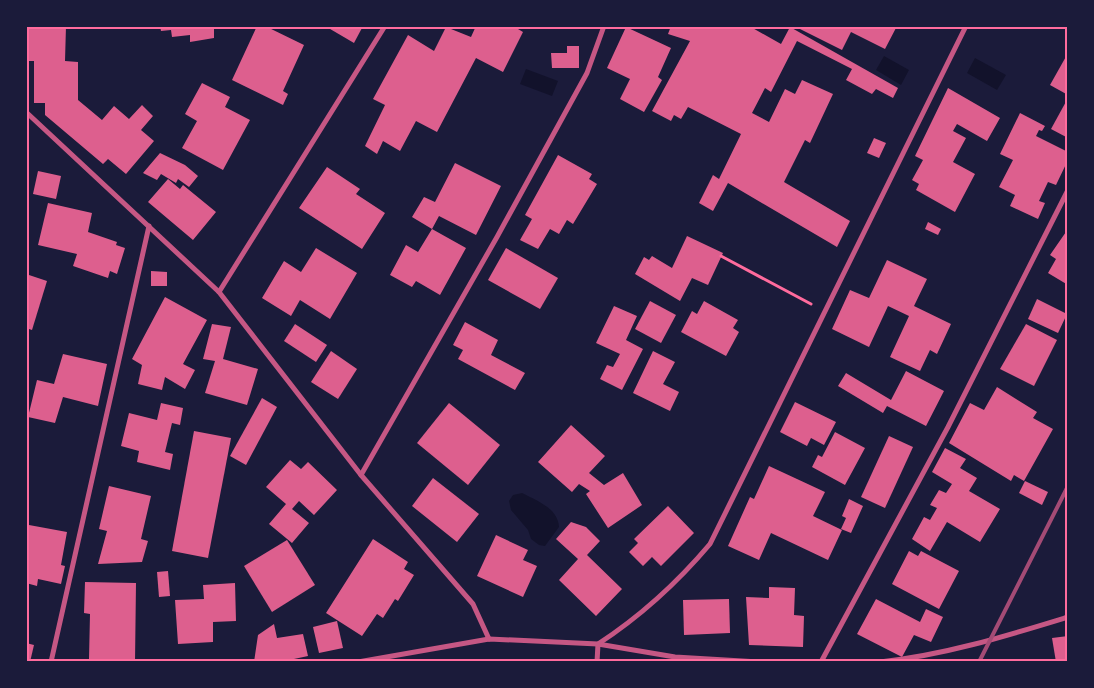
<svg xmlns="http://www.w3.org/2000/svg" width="1094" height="688" font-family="Commissioner,sans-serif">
<rect width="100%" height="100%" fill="#1b1b3a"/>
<g fill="#12122b">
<path d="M884,56L909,70L901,85L876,70Z"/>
<path d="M975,58L1006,75L997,90L967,73Z"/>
<path d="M526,69L558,81L552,96L520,84Z"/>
<path d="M522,493C537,501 558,508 559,527L545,546L539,545L531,539L528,530L511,510L509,501L513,495Z"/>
</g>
<g fill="#dd5f8e">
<path d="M26,26H66L65,61L78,62V100L102,120L114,106L129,119L142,105L153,116L141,130L154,141L126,174L108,159L103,164L45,115V103H34V61H26Z"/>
<path d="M160,26H224V27L214,29V38L190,42V35L172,37L171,30L161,31Z"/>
<path d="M257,26H265L304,45L283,91L288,94L283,105L232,80Z"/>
<path d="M325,26H363L354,43Z"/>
<path d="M476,26H513L523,32L503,72L476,58L437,132L416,121L400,151L383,141L377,154L365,146L385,105L373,99L408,35L434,51L446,27L471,37Z"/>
<path d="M671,26H749L781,44L790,27L898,88L893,98L876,89L872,94L846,80L852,69L797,41L771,92L765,88L752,113L769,122L785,89L795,94L802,80L833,94L810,143L805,140L784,182L850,221L837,247L728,183L713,211L699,203L713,175L719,179L741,134L688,107L681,119L674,115L671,121L652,111L690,41L668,34Z"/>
<path d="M801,26H897L885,49L851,32L842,50L800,29Z"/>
<path d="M626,27L671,48L658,77L662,80L644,112L620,99L630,79L607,68Z"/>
<path d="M567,46H579V68H552L551,53H567Z"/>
<path d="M1068,53V95L1050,85Z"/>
<path d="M202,83L230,97L225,107L250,120L223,170L182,148L197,121L185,114Z"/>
<path d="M948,88L1000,118L987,141L957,124L953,131L966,138L953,162L975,174L955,212L916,190L919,184L912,180L923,160L915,156Z"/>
<path d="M1068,98V138L1051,129Z"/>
<path d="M1020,113L1045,126L1042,131L1039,130L1036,136L1068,152V160L1056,185L1048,182L1039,201L1045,203L1038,219L1010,206L1015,195L999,187L1013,160L1000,154Z"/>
<path d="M874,138L886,143L879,158L867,153Z"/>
<path d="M160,153L185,165L198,176L189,187L178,179L176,183L161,174L157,180L143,173Z"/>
<path d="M558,155L592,174L589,179L597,184L573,224L567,220L559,234L550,229L538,249L520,240L532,219L525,215Z"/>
<path d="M455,163L501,186L476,235L439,216L432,229L412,217L424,197L435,202Z"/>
<path d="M327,167L360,189L356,194L385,213L362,249L299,208Z"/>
<path d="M38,171L61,176L56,199L33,194Z"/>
<path d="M168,179L180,189L183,185L216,212L193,240L148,202Z"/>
<path d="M48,203L92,213L88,232L117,242L116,245L125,248L117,274L110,271L108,278L73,266L77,254L38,245Z"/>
<path d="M928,222L941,229L938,235L925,229Z"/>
<path d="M432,229L466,248L440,295L416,281L412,287L390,275L406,245L418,252Z"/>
<path d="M1068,229V285L1048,273L1056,259L1050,255Z"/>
<path d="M687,236L723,253L708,285L692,278L680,301L635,274L644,257L649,260L652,256L672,268Z"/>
<path d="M316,248L357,273L330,319L300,300L291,316L262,298L284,261L301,272Z"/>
<path d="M506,248L558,278L540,309L488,280Z"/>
<path d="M887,260L927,279L914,306L951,324L937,354L930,350L920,371L890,357L909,316L888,306L869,347L832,329L850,290L869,298Z"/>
<path d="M151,271L167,272V286H151Z"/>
<path d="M26,274L47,281L32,330L26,328Z"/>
<path d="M165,297L207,320L183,364L195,370L185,389L165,377L162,390L138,384L142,365L132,359Z"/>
<path d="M1037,299L1067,314L1058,333L1028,319Z"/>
<path d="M650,301L676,315L661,343L635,329Z"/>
<path d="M704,301L738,320L733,328L739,332L726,356L681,332L692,311L697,314Z"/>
<path d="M614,306L637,316L626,340L643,349L622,390L600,379L607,365L613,367L620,354L596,343Z"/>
<path d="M465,322L498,340L491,355L525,373L515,390L458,359L463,350L453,345Z"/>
<path d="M212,324L231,327L223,359L258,369L247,405L205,393L215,361L203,359Z"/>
<path d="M295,324L327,345L316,362L284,341Z"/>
<path d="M1026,324L1057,340L1034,386L1000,369Z"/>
<path d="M331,351L357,369L338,399L311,382Z"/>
<path d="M653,351L675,362L663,384L679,392L670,411L633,393Z"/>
<path d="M63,354L107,364L98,406L63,397L55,423L28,417L37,380L54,384Z"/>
<path d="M906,371L944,391L926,426L887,406L883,413L838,386L846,373L891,400Z"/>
<path d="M997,387L1037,412L1033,418L1053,429L1024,481L1014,475L1011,481L949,443L970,403L984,410Z"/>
<path d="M262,398L277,407L246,465L230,456Z"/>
<path d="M795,402L836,422L824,445L811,438L807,446L780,432Z"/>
<path d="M161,403L183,408L180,425L172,423L165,452L173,454L170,470L137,462L139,451L121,446L129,413L157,420Z"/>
<path d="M449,403L500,445L468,485L417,443Z"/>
<path d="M571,425L605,456L589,473L604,485L623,473L642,505L608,528L586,494L590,491L579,484L572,492L538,462Z"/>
<path d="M194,431L231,438L208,558L172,551Z"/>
<path d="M835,432L865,448L845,485L812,467L818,455L822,457Z"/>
<path d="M889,436L913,447L885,508L861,497Z"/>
<path d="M945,448L966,459L960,468L977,478L969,491L1000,509L980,542L947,522L930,551L912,539L924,517L930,520L937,508L930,505L939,490L946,493L952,484L932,472Z"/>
<path d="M290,460L301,469L308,462L337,490L314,515L299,501L292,509L309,523L292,543L269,524L286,504L266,487Z"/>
<path d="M769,466L825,492L813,516L842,530L828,560L771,533L759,560L728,546L750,497L754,499Z"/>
<path d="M433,478L479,514L457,542L412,506Z"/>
<path d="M1025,481L1048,492L1042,505L1019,493Z"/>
<path d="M109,486L151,496L141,539L148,541L142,562L98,564L107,531L99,529Z"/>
<path d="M849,499L863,506L851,533L841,529L846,518L842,516Z"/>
<path d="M668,506L694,533L661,566L652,557L643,566L629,552L638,543L634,539Z"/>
<path d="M571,522L586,527L600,541L587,555L622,589L596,616L559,580L578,559L556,539Z"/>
<path d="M29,525L67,532L61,565L65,566L61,584L38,579L37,586L26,583V537Z"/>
<path d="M496,535L528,550L523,560L537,566L523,597L477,576Z"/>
<path d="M373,539L408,562L404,569L414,575L398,601L395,599L383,618L377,614L362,636L326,613Z"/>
<path d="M287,540L315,585L272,612L244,566Z"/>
<path d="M909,551L918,556L921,551L959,571L939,609L892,584Z"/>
<path d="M168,571L170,596L159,597L157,572Z"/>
<path d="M85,582L136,583L135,662H74V660L89,659L90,614L84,613Z"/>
<path d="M235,583L236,621L213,622V642L178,644L175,600L204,599L203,585Z"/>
<path d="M769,587L795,588L794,615L804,616L803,647L749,645L746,597L769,598Z"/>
<path d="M729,599L730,633L684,635L683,600Z"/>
<path d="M876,599L920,622L926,609L943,617L931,642L914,635L902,657L857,634Z"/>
<path d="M337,621L343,648L319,653L313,627Z"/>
<path d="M274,624L277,638L303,634L308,656L280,662H254L258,635Z"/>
<path d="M1068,636V662H1056L1052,638Z"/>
<path d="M26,643L34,645L30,662H26Z"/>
</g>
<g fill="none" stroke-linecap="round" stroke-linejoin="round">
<path stroke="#ff6b9d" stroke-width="3" d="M721,256L811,304"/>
<g stroke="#c65784" stroke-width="5">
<path d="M26,112L219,292L361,475L473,604L489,639"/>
<path d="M219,292L385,26"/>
<path d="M361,475L497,237L587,73L604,26"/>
<path d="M51,662L149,226"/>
<path d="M358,662L489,639L598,644L675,657L759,662"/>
<path d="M597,662L598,644C641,616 677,583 710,544L966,26"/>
<path d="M821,662L948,427L1068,190"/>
<path d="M880,662C945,655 1006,636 1068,617"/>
</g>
<path stroke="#a44b75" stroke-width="4" d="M979,662L1068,486"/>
</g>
<rect width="1094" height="688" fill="none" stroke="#1b1b3a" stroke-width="55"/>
<rect x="28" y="28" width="1038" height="632" fill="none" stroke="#ff6b9d" stroke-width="2"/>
</svg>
